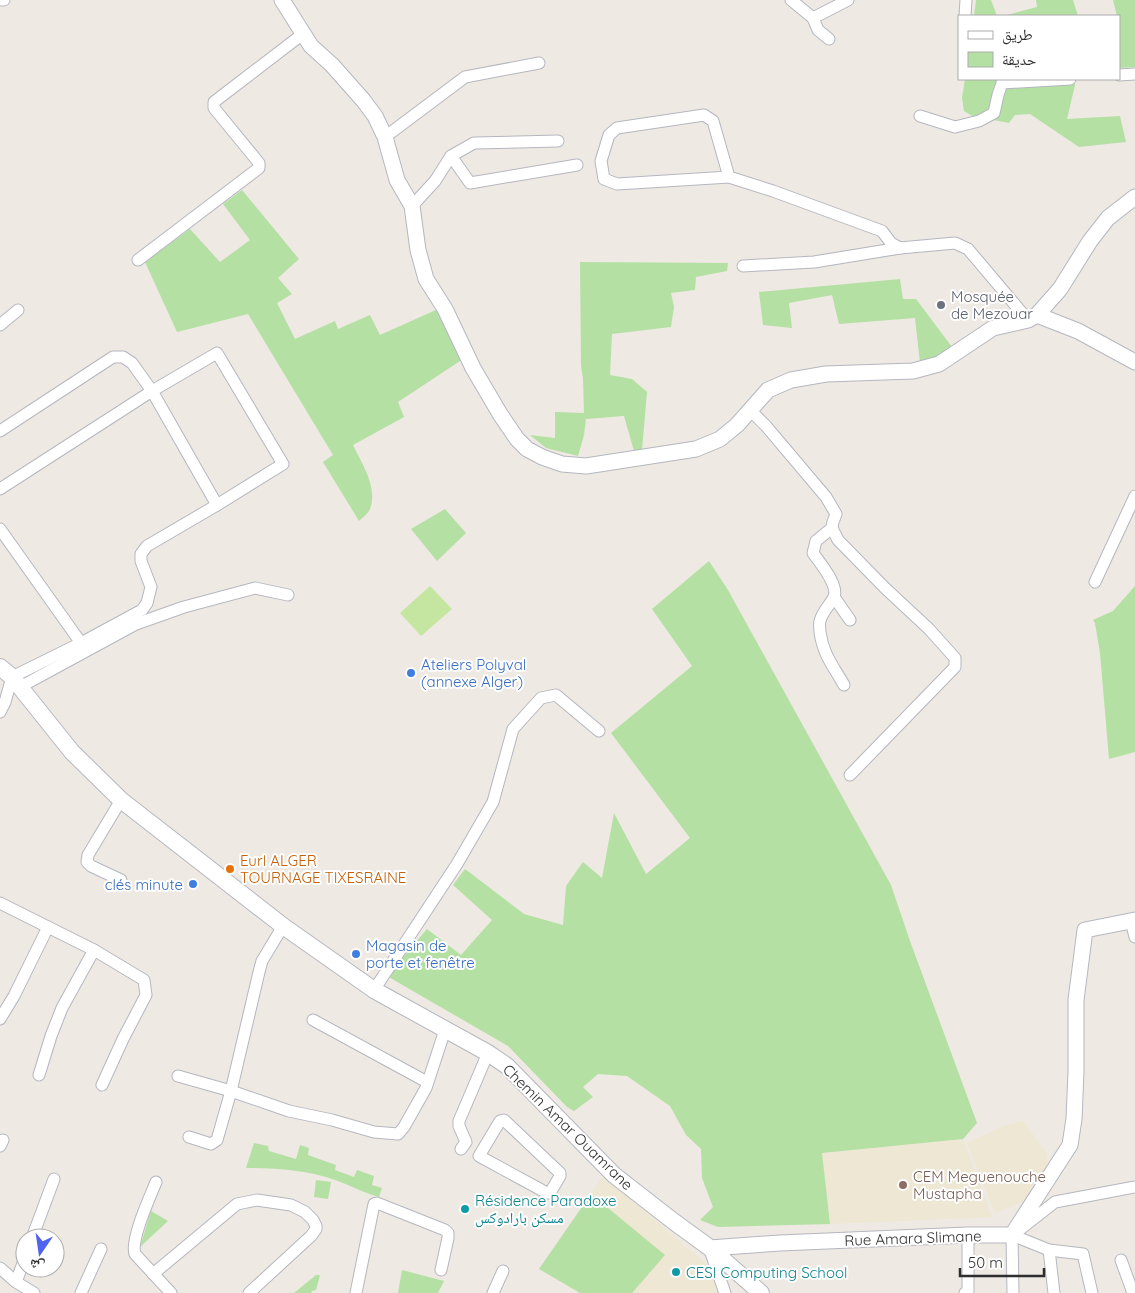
<svg xmlns="http://www.w3.org/2000/svg" width="1135" height="1293" font-family="Quicksand,'Noto Naskh Arabic',sans-serif">
<rect width="100%" height="100%" fill="#eee9e2"/>
<g fill="#eee7d3">
<path d="M1023,1121L1047,1154V1165L1027,1200L995,1213L967,1143L1006,1125Z"/>
<path d="M963,1139L992,1217L830,1224L822,1153Z"/>
<path d="M603,1176L712,1269L721,1293H580L539,1269Z"/>
</g>
<g fill="#b4e0a3">
<path d="M976,0H991L997,16H974Z"/>
<path d="M1036,0H1073L1078,16H1003L1037,7Z"/>
<path d="M1113,0H1135V67L1119,68V16H1117Z"/>
<path d="M965,79H1075V85L1067,119L1120,116L1126,142L1079,147L1030,114L1015,115L1009,123L972,116L964,111L962,98Z"/>
<path d="M242,190L299,259L278,278L292,294L277,303L295,339L335,321L338,329L370,315L380,335L438,309L463,359L398,402L404,417L353,445C362,464 378,487 370,509C368,514 363,517 359,521L323,462L333,455L248,314L177,332L145,262L190,229L220,262L250,240L223,204Z"/>
<path d="M580,262L728,263L727,271L696,277L695,290L671,293L674,307L671,327L612,334L610,375L632,379L647,392L642,450L634,451L624,416L586,419L584,435L578,456L546,448L530,435L555,438V412L584,413L583,378L581,366Z"/>
<path d="M900,279L903,299H916L952,347L938,358L920,363L915,318L839,324L832,295L789,303L792,328L763,325L759,292Z"/>
<path d="M445,509L466,533L437,561L411,529Z"/>
<path d="M709,561L728,590L891,885L910,941L977,1123L963,1139L822,1153L830,1224L718,1227L700,1220L713,1207L702,1178L701,1149L686,1135L670,1106L627,1076L598,1074L583,1087L593,1097L574,1111L567,1107L508,1046L387,976L427,929L461,955L492,920L453,885L465,869L524,914L563,925L566,886L583,862L602,878L614,813L646,874L690,838L611,733L692,666L652,609Z"/>
<path d="M1135,586V752L1109,759L1100,653L1095,623L1093,620L1113,611Z"/>
<path d="M254,1143L268,1146L269,1151L296,1159L300,1145L309,1148L308,1155L336,1165L335,1170L354,1177L357,1170L374,1176L372,1185L382,1188L379,1197C364,1193 350,1185 335,1180C307,1170 275,1168 246,1168Z"/>
<path d="M316,1180L331,1182L328,1199L314,1197Z"/>
<path d="M591,1194L665,1255L632,1293H580L539,1269Z"/>
<path d="M151,1211L168,1221L140,1247Z"/>
<path d="M402,1270L444,1281L438,1293H398Z"/>
<path d="M316,1275H320L316,1290L312,1291L311,1293H294Z"/>
</g>
<path fill="#c4e6a0" d="M430,586L452,609L421,636L400,613Z"/>
<g fill="none" stroke-linecap="round" stroke-linejoin="round">
<g stroke="#b5b7c0" stroke-width="13">
<g id="minor">
<path d="M0,0H4"/>
<path d="M791,0L813,18L848,0"/>
<path d="M965,16L966,0"/>
<path d="M813,18L818,30L829,39"/>
<path d="M1119,75L1135,74"/>
<path d="M920,116L955,127L979,121L994,113L998,95L1002,83L1070,79"/>
<path d="M385,137L465,77L539,63"/>
<path d="M451,156L470,183L577,165"/>
<path d="M729,177L713,121L704,115L617,128L609,135L601,161L604,179L617,184L729,177L773,191L882,231L891,243L900,248L955,243L968,249L1028,320"/>
<path d="M412,206L435,181L451,156L474,143L558,141"/>
<path d="M138,260L259,168V163L214,108V102L304,33"/>
<path d="M743,266L814,262L900,248"/>
<path d="M0,325L18,310"/>
<path d="M750,410L766,426L826,497L836,514L833,522L832,528L838,540L885,588L929,629L955,658V667L850,775"/>
<path d="M0,431L113,357H123L132,363L152,391L217,505"/>
<path d="M0,489L152,391L217,353L283,464L217,505L147,546L141,554V561L151,587L147,603L142,610L81,643L12,677L5,702L0,712"/>
<path d="M832,528L816,541L813,553C820,563 839,585 834,597C830,605 822,612 820,621C819,624 820,629 820,632C823,655 834,667 844,685"/>
<path d="M0,529L81,643"/>
<path d="M1095,582L1135,496"/>
<path d="M834,597L850,620"/>
<path d="M20,687L136,624L184,607L255,588L288,595"/>
<path d="M121,800L88,855L87,862L91,866L121,880"/>
<path d="M0,903L94,950L144,980L146,995L123,1039L102,1085"/>
<path d="M1131,921L1135,937"/>
<path d="M374,990L457,864L493,802L513,729L541,698L556,695L599,731"/>
<path d="M0,1019L14,996L48,927"/>
<path d="M313,1020L427,1082"/>
<path d="M39,1075L51,1036L62,1008L94,950"/>
<path d="M178,1076L231,1091L289,1111L332,1120L374,1132L398,1134L404,1127L426,1088L445,1030"/>
<path d="M504,1120L560,1173V1176L550,1193H547L479,1156L500,1121Z"/>
<path d="M189,1137L211,1144L217,1140L231,1091L259,972L262,961L283,926"/>
<path d="M0,1146L3,1140"/>
<path d="M461,1149L466,1142L459,1126V1121L488,1053"/>
<path d="M156,1182C150,1197 130,1240 135,1254L171,1293"/>
<path d="M1018,1231L1055,1202L1135,1187"/>
<path d="M1012,1235L1049,1250L1083,1254L1092,1293"/>
<path d="M1012,1235L1013,1293"/>
<path d="M32,1238L54,1179"/>
<path d="M710,1250L725,1293"/>
<path d="M1049,1250L1054,1293"/>
<path d="M1121,1260L1133,1293"/>
<path d="M0,1268L16,1282L34,1293"/>
<path d="M153,1274L237,1204L257,1200L291,1205L305,1212L313,1220L316,1226V1229L311,1236L249,1293"/>
<path d="M16,1282L25,1258"/>
<path d="M81,1293L101,1249"/>
<path d="M356,1293L374,1204L377,1203L445,1230L448,1233V1238L441,1270"/>
<path d="M493,1293L503,1271"/>
<path d="M965,1293L968,1291V1235"/>
</g>
</g>
<g stroke="#b5b7c0" stroke-width="17">
<g id="tertiary">
<path d="M282,0L311,46L332,65L363,100L375,116L385,137L397,180L412,206L418,250L426,279L445,309L473,368L500,414L517,439L527,449L542,457L562,464L586,466L696,449L720,439L737,425L768,390L791,380L826,374L913,371L939,364L993,328L1028,320L1037,315L1078,331L1135,362"/>
<path d="M1037,315L1060,289L1090,241L1108,218L1135,197"/>
<path d="M710,1248L780,1243L968,1235H1012L1070,1145L1074,1119L1076,1072V1000L1085,930L1135,920"/>
</g>
</g>
<g stroke="#b5b7c0" stroke-width="18">
<path id="secondary" d="M0,667L12,677L72,752L121,800L283,926L374,990L488,1053L507,1066L614,1175L673,1221L710,1248L761,1293"/>
</g>
<use href="#minor" stroke="#fff" stroke-width="11"/>
<use href="#tertiary" stroke="#fff" stroke-width="15"/>
<use href="#secondary" stroke="#fff" stroke-width="16"/>
</g>
<circle fill="#6b7280" stroke="#fff" stroke-width="2" cx="941" cy="305" r="5"/>
<g fill="#3f7fe0" stroke="#fff" stroke-width="2">
<circle cx="411" cy="673" r="5"/>
<circle cx="193" cy="884" r="5"/>
<circle cx="356" cy="954" r="5"/>
</g>
<circle fill="#e8710a" stroke="#fff" stroke-width="2" cx="230" cy="869" r="5"/>
<circle fill="#8d6e63" stroke="#fff" stroke-width="2" cx="903" cy="1185" r="5"/>
<g fill="#0f9aa8" stroke="#fff" stroke-width="2">
<circle cx="465" cy="1209" r="5"/>
<circle cx="676" cy="1272" r="5"/>
</g>
<g text-anchor="middle" dominant-baseline="central" stroke-width="4" stroke-linejoin="round" paint-order="stroke">
<g font-size="15" fill="#5b616d" stroke="#fff" text-anchor="start">
<text x="951" y="296">Mosquée<tspan x="951" dy="17">de Mezouar</tspan></text>
</g>
<g font-size="15" fill="#366cbe" stroke="#fff" text-anchor="start">
<text x="421" y="664">Ateliers Polyval<tspan x="421" dy="17">(annexe Alger)</tspan></text>
<text x="183" y="884" text-anchor="end">clés minute</text>
<text x="366" y="945">Magasin de<tspan x="366" dy="17">porte et fenêtre</tspan></text>
</g>
<g font-size="15" fill="#c56008" stroke="#fff" text-anchor="start">
<text x="240" y="860">Eurl ALGER<tspan x="240" dy="17">TOURNAGE TIXESRAINE</tspan></text>
</g>
<g font-size="15" fill="#2e2e2e" stroke="#fff">
<text transform="translate(568 1127) rotate(44)">Chemin Amar Ouamrane</text>
<text transform="translate(913 1238) rotate(-2)">Rue Amara Slimane</text>
</g>
<g font-size="15" fill="#785e54" stroke="#fff" text-anchor="start">
<text x="913" y="1176">CEM Meguenouche<tspan x="913" dy="17">Mustapha</tspan></text>
</g>
<g font-size="15" fill="#0d838f" stroke="#fff" text-anchor="start">
<text x="475" y="1200">Résidence Paradoxe<tspan x="475" dy="17">مسكن بارادوكس</tspan></text>
<text x="686" y="1272">CESI Computing School</text>
</g>
</g>
<rect x="958" y="15" width="162" height="65" fill="#ffffff" stroke="#ababab"/>
<rect x="968" y="31" width="25" height="8" fill="#ffffff" stroke="#ababab"/>
<text x="1002" y="40" font-size="15" fill="#2e2e2e">طريق</text>
<rect x="968" y="52" width="25" height="15" fill="#b4e0a3" stroke="#ababab"/>
<text x="1002" y="65" font-size="15" fill="#2e2e2e">حديقة</text>
<g transform="translate(40 1253) rotate(193)"><circle r="24" fill="#ffffff" stroke="#ababab"/>
<path d="M0-4L9 19L0 12L-9 19Z" fill="#4f63ee"/>
<text y="-8" font-size="14" font-weight="bold" text-anchor="middle" fill="#2e2e2e">ش</text>
</g>
<path d="M960 1268v8h84v-8" fill="none" stroke="#2e2e2e" stroke-width="2.5"/>
<text x="968" y="1268" font-size="15" fill="#2e2e2e" stroke="#ffffff" stroke-width="4" paint-order="stroke">50 m</text>
</svg>
